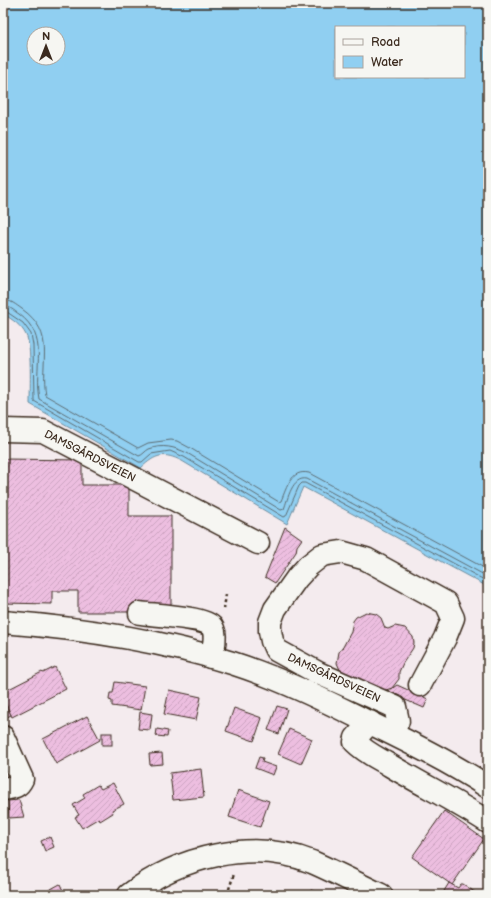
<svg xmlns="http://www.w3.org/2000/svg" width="491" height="898" font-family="'Balsamiq Sans',sans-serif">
<defs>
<pattern id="building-hatch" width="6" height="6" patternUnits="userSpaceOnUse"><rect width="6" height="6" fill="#edbee0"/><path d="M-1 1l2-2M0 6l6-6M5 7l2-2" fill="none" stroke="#cca3c0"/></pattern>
</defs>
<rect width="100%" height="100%" fill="#f4ebee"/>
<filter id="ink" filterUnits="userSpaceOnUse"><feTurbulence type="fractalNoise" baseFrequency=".025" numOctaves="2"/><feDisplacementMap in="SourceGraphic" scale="8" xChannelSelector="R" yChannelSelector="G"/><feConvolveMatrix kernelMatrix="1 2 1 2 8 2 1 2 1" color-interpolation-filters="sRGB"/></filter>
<g filter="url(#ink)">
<path fill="#90cff1" stroke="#6e8d9d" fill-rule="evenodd" d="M3,3H488V587L303,487L287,524L182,461C164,452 156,454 141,468L30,404C30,389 32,346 26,335C22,326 12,319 3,314ZM336,27H464V77H336ZM34,34H58V58H34Z"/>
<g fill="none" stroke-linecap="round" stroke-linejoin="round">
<g stroke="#5d6c72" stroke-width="1">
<path d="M3,300C11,300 16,305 22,309C57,334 39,361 45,395L138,448L148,443L171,440L177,441L190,448L279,502L281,501C287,487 291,469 309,473L488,570"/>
<path d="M3,306C10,306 14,311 19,314C50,337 33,367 39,399L139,456C143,455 145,451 149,449C163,444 174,447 187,453L281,510L284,509C288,499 292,476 307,479L488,577"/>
<path d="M3,311L7,312L23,323L31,334L33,345L34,401L139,462H142L151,454L170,451L184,457L284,517L286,516L299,486L302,483H305L488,582"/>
</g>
</g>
<g fill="url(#building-hatch)" stroke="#3b2a1e">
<path d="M3,459L82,460V485H129V516H171V610H129V612H78V591H52V604L3,603Z"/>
<path d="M285,527L302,539L297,546L296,552L275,583L265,577Z"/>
<path d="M366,612L376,614L381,618L385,628L388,629L395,626L405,628L413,637L414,643L413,648L403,663L399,672V679L392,688L386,690L380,691L370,686L367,681L366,682H358L357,677H352L341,672L337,663L339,652L343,647L351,632L353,621L356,617Z"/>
<path d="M55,667L66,689L12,717L3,699V692L42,672L43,673Z"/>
<path d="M115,682L145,686L141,710L112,706V701L109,700L110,693H113Z"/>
<path d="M397,685L428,699L424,708L387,692Z"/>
<path d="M169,690L201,697L196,720L164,714Z"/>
<path d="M3,699L11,715L3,719Z"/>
<path d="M277,706L287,709L279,734L268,730Z"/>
<path d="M234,708L262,718L254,741L226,731Z"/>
<path d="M140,712L152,714L150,730L138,729Z"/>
<path d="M87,716L100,740L56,764L43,739Z"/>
<path d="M157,729L168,731L167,737L156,736Z"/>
<path d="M289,729L312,739L301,764L278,754Z"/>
<rect x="102" y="733" width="10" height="12"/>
<path d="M162,753L163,764L150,765L149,754Z"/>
<path d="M259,757L263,758L262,762L276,767L273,775L255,768Z"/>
<path d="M201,769L204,797L173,800L170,773Z"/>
<path d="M113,783L124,804L112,810L113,813L100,821L99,818L82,828L75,817L79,815L73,805L85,798L83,794L98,785L101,789Z"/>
<path d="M238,790L269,801L260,827L229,817Z"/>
<path d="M19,800L24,817L9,818L8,801Z"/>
<path d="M444,811L484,839L452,885L412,857Z"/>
<path d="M50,837L54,847L45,851L41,841Z"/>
<path d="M449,883L458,888L461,884H463L479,895H450L444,891Z"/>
<path d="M60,884L65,895H40Z"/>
<path d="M311,890L320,894L322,891L332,895H309Z"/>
</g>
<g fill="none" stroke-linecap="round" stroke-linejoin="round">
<g stroke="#3b2a1e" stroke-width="25">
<g id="minor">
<path d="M3,430L43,431L258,543"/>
<path d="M140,613C152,615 205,617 212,627C217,634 214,650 210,657"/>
<path d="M3,622C78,628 160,640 232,663C279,678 324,700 368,722C409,742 450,762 488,787"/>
<path d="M370,722L356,738L355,742C366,753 378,758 391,766C423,785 457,802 488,822"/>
<path d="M392,733L398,721L395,707L318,673L276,650L272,641L270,631V622L275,609L297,578L308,566L322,555L341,552L366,559L446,603L453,618L445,638L420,685"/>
<path d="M3,737L22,779C18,788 12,787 3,789"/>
<path d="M129,895C178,857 252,838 312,862C335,872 358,884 381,895"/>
</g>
</g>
<g stroke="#3b2a1e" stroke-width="2.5" stroke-dasharray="3 3" stroke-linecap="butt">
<path d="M224,609L226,594"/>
<path d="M227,895L234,874"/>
</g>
<use href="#minor" stroke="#f6f6f2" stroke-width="22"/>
</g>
</g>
<g text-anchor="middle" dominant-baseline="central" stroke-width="3" stroke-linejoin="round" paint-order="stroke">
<g font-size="11" fill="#3b2a1e" stroke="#f6f6f2">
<text transform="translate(90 456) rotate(27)">DAMSGÅRDSVEIEN</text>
<text transform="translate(334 678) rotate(25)">DAMSGÅRDSVEIEN</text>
</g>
</g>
<rect width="491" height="898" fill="none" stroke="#f6f6f2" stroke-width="16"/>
<rect x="8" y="8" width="475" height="882" fill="none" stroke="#3b2a1e" stroke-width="1.5" filter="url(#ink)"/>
<rect x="335" y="26" width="130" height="52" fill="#f6f6f2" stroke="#aba49d"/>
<rect x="343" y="39" width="20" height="6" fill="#f6f6f2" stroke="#aba49d"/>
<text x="371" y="46" font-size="12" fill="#3b2a1e">Road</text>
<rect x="343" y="56" width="20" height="12" fill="#90cff1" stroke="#aba49d"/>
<text x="371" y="66" font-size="12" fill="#3b2a1e">Water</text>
<g transform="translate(46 46)"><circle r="19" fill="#f6f6f2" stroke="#aba49d"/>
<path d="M0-3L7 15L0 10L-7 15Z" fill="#3b2a1e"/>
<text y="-6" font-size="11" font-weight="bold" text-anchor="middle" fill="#3b2a1e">N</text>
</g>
</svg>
